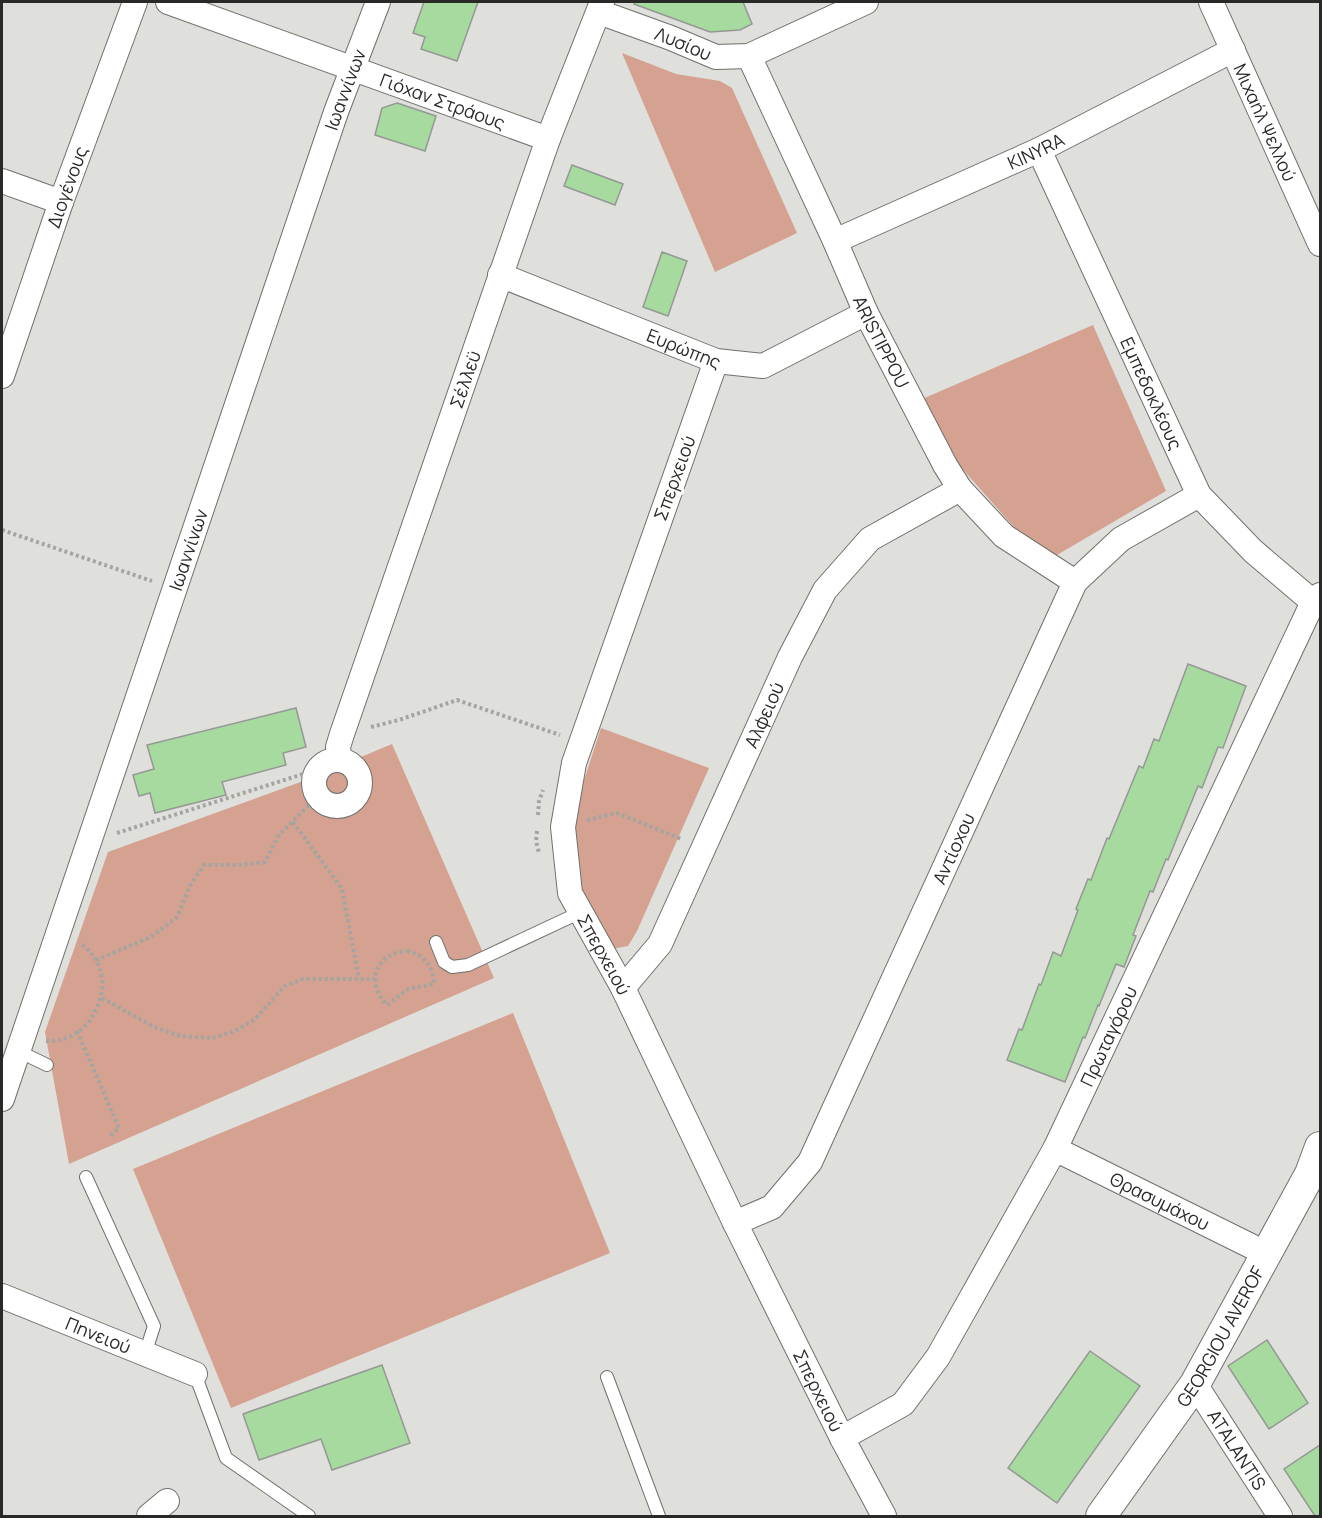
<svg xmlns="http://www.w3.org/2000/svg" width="1322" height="1518" font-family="Manrope,sans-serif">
<rect width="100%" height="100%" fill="#dfdfdb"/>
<g fill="#d5a190">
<path d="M622,53L676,74L720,81L732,88L797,233L715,272Z"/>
<path d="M1093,325L1166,491L1045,562L958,464L920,400Z"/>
<path d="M601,728L709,768L637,931L628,946L612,949L603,936L579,884L573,814Z"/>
<path d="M392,744L494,978L69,1164L45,1032L108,852L306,780Z"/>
<path d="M513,1013L610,1253L231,1408L133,1169Z"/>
</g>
<g fill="#a6da9f" stroke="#959895" stroke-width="1.5">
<path d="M424,2H478L457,61L421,49L425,37L413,33Z"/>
<path d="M635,2H743L752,24L740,30L710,32L634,4Z"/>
<path d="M397,103L436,116L425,151L375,135L382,108Z"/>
<path d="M572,165L623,184L615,205L564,186Z"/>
<path d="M662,252L687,261L668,316L643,307Z"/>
<path d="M1188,664L1246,686L1223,748L1218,747L1202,788L1198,786L1168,860L1166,859L1153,892L1150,891L1133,935L1136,936L1124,967L1116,964L1099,1006L1098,1005L1085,1038L1083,1037L1065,1082L1007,1060L1019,1029L1022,1030L1039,984L1041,985L1053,952L1061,956L1078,910L1076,909L1088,879L1091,880L1107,838L1109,839L1139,766L1143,768L1154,739L1159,741Z"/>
<path d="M296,708L306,747L283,753L286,765L222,782L226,795L155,813L150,793L139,796L133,775L154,769L147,745Z"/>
<path d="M1267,1340L1308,1403L1269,1429L1228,1366Z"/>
<path d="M1090,1351L1140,1386L1057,1503L1008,1468Z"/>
<path d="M382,1365L410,1443L332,1470L321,1439L259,1460L243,1414Z"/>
<path d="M1320,1445V1516H1315L1284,1469Z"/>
</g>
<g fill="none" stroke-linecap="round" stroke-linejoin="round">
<g stroke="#70706d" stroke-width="14">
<g id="service">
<path d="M436,942L444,962L452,967L468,965L581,912"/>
<path d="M18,1051L47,1065"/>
<path d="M86,1177L154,1326L145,1354"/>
<path d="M195,1374L226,1458L309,1516"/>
<path d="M607,1377L659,1516"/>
</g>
</g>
<g stroke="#70706d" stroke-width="26">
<g id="minor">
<path id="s1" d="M168,2L548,139"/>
<path id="s2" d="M1211,2L1320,244"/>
<path id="s3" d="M599,12L671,38L716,57L749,56L866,2"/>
<path id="s4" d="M749,56L835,241L866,313L945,465L960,489L1004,536L1075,582"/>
<path id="s5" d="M1039,150L1199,495L1253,551L1313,602"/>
<path d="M2,181L61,202"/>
<path id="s6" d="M835,241L1039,150L1233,50"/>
<path id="s7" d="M500,275L716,361L763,366L866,313"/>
<path id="s8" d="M716,361L574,763L563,827L570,893L623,988L735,1223L842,1438L884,1516"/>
<path id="s9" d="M2,376L61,202L135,2"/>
<path id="s10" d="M339,760L338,747L342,734L548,139L602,2"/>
<circle cx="337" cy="783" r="23"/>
<path id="s11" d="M623,988L660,944L790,657L825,590L870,539L960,489"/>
<path id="s12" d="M2,1099L336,112L378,2"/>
<path id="s13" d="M1055,1149L1265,1253"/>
<path id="s14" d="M735,1223L772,1207L810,1162L1075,582L1121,539L1199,495"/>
<path id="s15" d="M2,1296L195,1374"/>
<path id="s16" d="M1195,1384L1280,1516"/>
<path id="s17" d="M842,1438L903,1404L938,1357L1055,1149L1313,602L1320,595"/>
<path d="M149,1516L167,1501"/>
</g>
</g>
<g stroke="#70706d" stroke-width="32">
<g id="tertiary">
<path id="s18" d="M1101,1516L1195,1384L1310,1174L1320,1147"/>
</g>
</g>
<g stroke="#a4a4a1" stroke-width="4" stroke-dasharray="3 3" stroke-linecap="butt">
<path d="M2,530L152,581"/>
<path d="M371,727L399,720L457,700L560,735"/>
<path d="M538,815L539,801L543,790"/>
<path d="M587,820L617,813L681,839"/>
<path d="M293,822L342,889L359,979"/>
<path d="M537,831L536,841L539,853"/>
<path d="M117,833L319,769"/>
<path d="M407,951C425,955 433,966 434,984L408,989L387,1005C365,983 375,953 407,951Z"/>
<path d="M96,960L151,937L177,917L191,884L204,865H239L265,862L279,835L318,796"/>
<path d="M102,998L154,1027L180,1036L212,1038L235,1031L255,1019L285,986L303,979H375"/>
<path d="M77,1031L119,1128L109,1137"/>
<path d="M46,1041C60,1042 75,1036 85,1026C95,1016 105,992 102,978C99,961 92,953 80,942"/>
</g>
<use href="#service" stroke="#fff" stroke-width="12"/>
<use href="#minor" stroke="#fff" stroke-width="24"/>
<use href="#tertiary" stroke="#fff" stroke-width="30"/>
</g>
<g text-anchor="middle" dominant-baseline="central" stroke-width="6" stroke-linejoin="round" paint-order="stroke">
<g font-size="18" fill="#292927" stroke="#fffffe">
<text stroke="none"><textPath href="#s3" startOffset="90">Λυσίου</textPath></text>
<text stroke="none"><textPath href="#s12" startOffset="1066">Ιωαννίνων</textPath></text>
<text stroke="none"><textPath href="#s1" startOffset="292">Γιόχαν Στράους</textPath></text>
<text stroke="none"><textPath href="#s2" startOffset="132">Μιχαήλ Ψελλού</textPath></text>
<text stroke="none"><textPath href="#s6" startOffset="220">KINYRA</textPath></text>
<text stroke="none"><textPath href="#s9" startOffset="200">Διογένους</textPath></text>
<text stroke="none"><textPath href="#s4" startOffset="315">ARISTIPPOU</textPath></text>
<text stroke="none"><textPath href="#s7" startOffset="198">Ευρώπης</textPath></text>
<text stroke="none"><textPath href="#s10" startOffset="402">Σέλλεϋ</textPath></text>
<text stroke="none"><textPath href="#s5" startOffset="268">Εμπεδοκλέους</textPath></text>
<text transform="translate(674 478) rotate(-70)">Σπερχειού</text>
<text stroke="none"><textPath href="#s12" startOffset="580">Ιωαννίνων</textPath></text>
<text stroke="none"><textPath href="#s11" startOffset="309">Αλφειού</textPath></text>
<text stroke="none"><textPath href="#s14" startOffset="444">Αντίοχου</textPath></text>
<text stroke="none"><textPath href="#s8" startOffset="628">Σπερχειού</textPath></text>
<text stroke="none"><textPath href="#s17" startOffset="492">Πρωταγόρου</textPath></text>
<text stroke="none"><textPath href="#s13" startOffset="117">Θρασυμάχου</textPath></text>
<text stroke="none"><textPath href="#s15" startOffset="104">Πηνειού</textPath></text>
<text stroke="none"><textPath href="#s18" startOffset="216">GEORGIOU AVEROF</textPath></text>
<text stroke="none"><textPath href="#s8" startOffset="1114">Σπερχειού</textPath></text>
<text stroke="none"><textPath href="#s16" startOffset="78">ATALANTIS</textPath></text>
</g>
</g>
<rect width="1322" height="1518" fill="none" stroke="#292927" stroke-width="6"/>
</svg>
